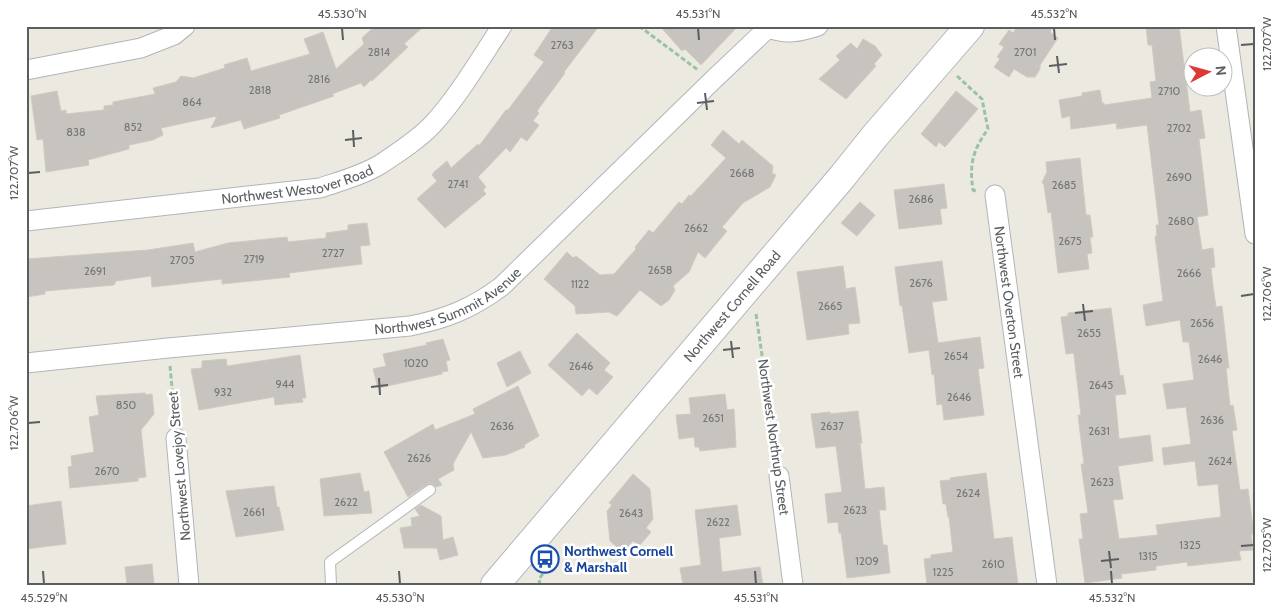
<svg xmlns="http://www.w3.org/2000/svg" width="1281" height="611" font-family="Cabin,sans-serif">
<rect width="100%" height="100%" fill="#ece9e1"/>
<g fill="#c7c3be" stroke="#d0cac0">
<path d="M375,26H424L404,44L408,47L372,81L371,80L364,87L361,83L332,94L334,96L279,115L280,118L244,129L241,120L211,128L217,116L161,128L163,135L153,140L129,145V149L88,160L89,165L46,172L43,139L37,140L31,96L57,91L61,111L66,110V114L104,110V106L113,105V102L155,94L153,88L176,82L181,76L193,78L225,68L224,65L247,58L251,71L310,54L304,39L323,32L336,69L364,44L362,38Z"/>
<path d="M553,26H599L564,72L565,73L537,111L539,113L533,121L539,125L527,141L521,137L510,152L506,148L478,177L486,187L483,190L486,194L445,228L417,199L437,181L432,175L434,172L447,161L451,168L478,144L479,146L506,110H508L544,62L534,55Z"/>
<path d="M660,26H738L701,65L685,49L682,51Z"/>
<path d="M1018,26H1053L1050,32L1058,38L1040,65V69L1035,77H1027L1014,69L1009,77L994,67L1000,59L997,57L1004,47L999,44L1009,30L1013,33Z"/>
<path d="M1146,26H1179L1190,112L1201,110L1205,138L1199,139L1208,215L1197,217L1202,250L1213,248L1215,267L1211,268L1213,286L1216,307L1222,306L1229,368H1226L1230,406L1233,405L1237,430L1232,431L1240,490L1248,489L1254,534H1251L1253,550L1239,551L1241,560L1188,566L1187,562L1156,566V570L1121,574L1122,578L1085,583L1079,539H1083L1080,514L1088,513L1081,464H1084L1078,415H1081L1074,355L1073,353L1066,354L1061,317L1068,316V313L1111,308L1120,376L1123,375L1126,394L1115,395L1119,439L1150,435L1153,461L1118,466L1123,499L1113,500L1119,539L1158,535L1156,525L1221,517L1218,484L1198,486L1195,461L1164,465L1162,448L1191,444L1186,407L1167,409L1163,384L1194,380L1189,342H1183L1180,320L1146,326L1143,305L1163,301L1155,236H1157L1156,225H1159L1147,125L1117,129L1116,123L1071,129L1070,116L1062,118L1059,100L1082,96V93L1100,90L1102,103H1104V105L1152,98L1150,82L1156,81L1152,45H1148Z"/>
<path d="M863,39L875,46L882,55L874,64L876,66L846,99L819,79L840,60L836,56L851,43L857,49Z"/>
<path d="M956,91L978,109L945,147L939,142L936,147L921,134Z"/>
<path d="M723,130L739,144L742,140L773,166L772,173L776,175L770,187L743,203L722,227L727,231L705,258L698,252L689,272L673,286L675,290L669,300L661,306L640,290L617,316L609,312L576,314L575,306L544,279L567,252L573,258L576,256L600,275L614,274L636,249L635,247L649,230L653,233L679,202L682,204L689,195L691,196L726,158L711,145Z"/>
<path d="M1080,158L1086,215H1090L1093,237H1090L1092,253L1087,254L1089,269L1058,273L1051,212L1048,213L1044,185L1042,182L1047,172L1046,162Z"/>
<path d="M944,184L947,208L940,209L942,224L899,229L894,190Z"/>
<path d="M860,202L875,215L857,236L841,223Z"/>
<path d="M367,223L370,245L360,246L362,264L289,273L290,277L222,284V279L152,287L151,276L116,281L114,285L45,291V294L26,297V259L148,250L193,243L195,252L228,243L287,237L288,242L326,238V233L348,230V225Z"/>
<path d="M942,261L947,300L932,302L938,343L980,337L984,368L978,369L984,415L944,420L942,404L937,405L934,374L932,375L929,350L909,353L902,305L900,306L895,267Z"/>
<path d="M843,266L846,289L855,287L860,323L848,324L849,334L807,340L797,272Z"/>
<path d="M577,333L610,363L604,370L613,377L597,395L589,388L582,396L548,365Z"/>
<path d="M443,339L450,360L446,361L448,371L442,372V374L378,388L373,369L386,366L383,354L427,345L426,343Z"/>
<path d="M520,351L531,373L507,387L497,363Z"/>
<path d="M300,355L306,398H302L303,402L275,405L274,397L199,410L191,369L202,368V361L226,359L227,366Z"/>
<path d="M518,386L539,436L524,445L525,447L506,455L483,458L471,432L453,464L454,470L438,479L442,485L436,487L433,484L429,483L408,497L384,452L433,424L435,430L475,414L473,409Z"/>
<path d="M145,393L146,395L152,394L154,414L141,430L146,477L138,478V481L70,488L68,467L72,466L71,456L94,452L89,417L99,415L96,396Z"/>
<path d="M725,394L727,410L734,409L736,447L700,451L699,447H695L694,437L679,439L676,415L691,414L689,398Z"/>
<path d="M858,411L862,443H860L865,489L884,487L886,510H879L883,545H887L890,573L847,578L841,533H839L838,522L828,523L825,494L842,492L836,446L816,448L811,414L830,412V414Z"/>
<path d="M360,473L364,492L369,491L372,513L324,516L320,479Z"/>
<path d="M986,473L994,539L1012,537L1018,585H927L924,559L931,558V555L953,552L949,517H948L946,504H943L940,481L950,480V478Z"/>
<path d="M633,474L650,489L653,519L646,528L651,532L639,546L633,541L623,552L610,541L607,511L612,505L609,503Z"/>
<path d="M274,486L277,507H279L284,530L236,537L226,491Z"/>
<path d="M61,501L66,544L26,549V506Z"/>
<path d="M421,505L441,516L443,540L453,537L458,555L440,560L437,548H404L400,528L412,526L411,518L420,516L415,509Z"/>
<path d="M737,505L741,535L719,538L722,572L760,567L763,585H683L680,568L701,565L695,510Z"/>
<path d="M152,564L154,585H127L125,567Z"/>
</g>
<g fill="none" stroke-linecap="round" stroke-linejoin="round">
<g stroke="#b2b5b8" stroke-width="12">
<path id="lane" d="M331,585L330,562L430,490"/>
</g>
<g stroke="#b2b5b8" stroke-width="21">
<g id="street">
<path d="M1226,26L1255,234"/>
<path d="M769,28C786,35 800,32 818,26"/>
<path d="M26,70L141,48L174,35L185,26"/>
<path id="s1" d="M995,195L1047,585"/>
<path id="s2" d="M26,221L320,188C341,181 363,175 381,164C399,152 419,139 433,124C460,94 480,59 502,26"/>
<path id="s3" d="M26,363L168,348L410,326C446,319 473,308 502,286L713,80L770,26"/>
<path d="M176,438L189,585"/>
<path d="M779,476L793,585"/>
</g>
</g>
<g stroke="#b3b7bb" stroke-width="30">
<g id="secondary">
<path id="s4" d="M495,585L842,177L874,137L970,26"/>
</g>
</g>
<g stroke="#99c3a2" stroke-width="3" stroke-dasharray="5 2.5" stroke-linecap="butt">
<path d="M639,26L698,70"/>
<path d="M957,76L982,99L988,129C973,150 969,164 973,190L978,192"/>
<path d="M756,314L777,458"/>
<path d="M170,366L175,420"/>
<path d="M540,585L539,579L548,567L543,563"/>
</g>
<use href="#lane" stroke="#fff" stroke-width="10"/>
<use href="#street" stroke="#fff" stroke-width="19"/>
<use href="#secondary" stroke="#fff" stroke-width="28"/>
</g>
<path fill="none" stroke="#5a5e61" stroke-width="2" d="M342,28L343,40M698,28L699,40M1054,28L1055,40M1241,45L1254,44M1057,56L1059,73M1049,66L1067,64M705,93L707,110M697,103L714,101M353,130L354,147M345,140L362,138M28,173L40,172M1241,296L1254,294M1083,304L1085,321M1075,313L1093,311M731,341L733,358M723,350L740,348M379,378L380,395M371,387L388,385M28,423L40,422M1241,546L1254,545M1109,551L1111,568M1101,561L1119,559M43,571L44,584M399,571L400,584M755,571L756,584M1111,571L1112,584"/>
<defs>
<g id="bus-ring" transform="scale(1.4375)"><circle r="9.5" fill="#fff" stroke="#1a4fb4" stroke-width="1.5"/><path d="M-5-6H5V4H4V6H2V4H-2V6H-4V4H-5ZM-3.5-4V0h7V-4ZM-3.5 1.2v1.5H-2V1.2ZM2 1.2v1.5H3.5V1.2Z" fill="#1a4fb4"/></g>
</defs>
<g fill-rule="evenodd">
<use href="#bus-ring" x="545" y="559"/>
</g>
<g text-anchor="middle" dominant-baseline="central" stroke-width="5" stroke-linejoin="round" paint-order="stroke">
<g font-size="11" fill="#757778">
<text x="562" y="45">2763</text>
<text x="379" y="52">2814</text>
<text x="1025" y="52">2701</text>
<text x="319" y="79">2816</text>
<text x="260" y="90">2818</text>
<text x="1169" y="91">2710</text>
<text x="192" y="102">864</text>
<text x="133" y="127">852</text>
<text x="1179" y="128">2702</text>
<text x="76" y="132">838</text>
<text x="742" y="173">2668</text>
<text x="1179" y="177">2690</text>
<text x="458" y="184">2741</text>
<text x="1064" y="185">2685</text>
<text x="921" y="199">2686</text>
<text x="1181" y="221">2680</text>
<text x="696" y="228">2662</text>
<text x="1070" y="241">2675</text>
<text x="333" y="253">2727</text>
<text x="254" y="259">2719</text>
<text x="182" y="260">2705</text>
<text x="660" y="270">2658</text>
<text x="95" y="271">2691</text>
<text x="1189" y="273">2666</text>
<text x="921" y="283">2676</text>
<text x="580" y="284">1122</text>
<text x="830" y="306">2665</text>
<text x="1202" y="323">2656</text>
<text x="1089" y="333">2655</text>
<text x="956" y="356">2654</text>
<text x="1210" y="359">2646</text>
<text x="416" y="363">1020</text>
<text x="581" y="366">2646</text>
<text x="285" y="384">944</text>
<text x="1101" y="385">2645</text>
<text x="223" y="392">932</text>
<text x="959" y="397">2646</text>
<text x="126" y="405">850</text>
<text x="713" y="418">2651</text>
<text x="1212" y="420">2636</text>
<text x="502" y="426">2636</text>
<text x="832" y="426">2637</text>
<text x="1099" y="431">2631</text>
<text x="419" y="458">2626</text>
<text x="1220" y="461">2624</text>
<text x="107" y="471">2670</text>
<text x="1102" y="482">2623</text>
<text x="968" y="493">2624</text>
<text x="346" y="502">2622</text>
<text x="855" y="510">2623</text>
<text x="254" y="512">2661</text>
<text x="631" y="513">2643</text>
<text x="718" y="522">2622</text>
<text x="1190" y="545">1325</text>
<text x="1148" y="556">1315</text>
<text x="867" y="561">1209</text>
<text x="993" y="564">2610</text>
<text x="943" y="572">1225</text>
</g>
<g font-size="14" fill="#5a5e61" stroke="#fff">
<text stroke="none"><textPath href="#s2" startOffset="274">Northwest Westover Road</textPath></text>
<text stroke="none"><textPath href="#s3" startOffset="430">Northwest Summit Avenue</textPath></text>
<text stroke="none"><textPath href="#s1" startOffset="108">Northwest Overton Street</textPath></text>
<text stroke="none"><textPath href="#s4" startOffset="366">Northwest Cornell Road</textPath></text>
<text transform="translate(774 437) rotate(82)">Northwest Northrup Street</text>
<text transform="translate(179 466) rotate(-95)">Northwest Lovejoy Street</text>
</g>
<g font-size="14" font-weight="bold" fill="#164399" stroke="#fff" text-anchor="start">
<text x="564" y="551">Northwest Cornell<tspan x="564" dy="16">&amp; Marshall</tspan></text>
</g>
</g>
<rect width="1281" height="611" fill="none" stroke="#ffffff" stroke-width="55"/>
<g transform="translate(1208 72) rotate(84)"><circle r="24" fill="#ffffff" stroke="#bdbfc0"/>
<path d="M0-4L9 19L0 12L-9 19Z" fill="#de3836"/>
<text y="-8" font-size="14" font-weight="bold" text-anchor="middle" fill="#5a5e61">N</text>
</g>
<rect x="28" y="28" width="1226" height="556" fill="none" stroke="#5a5e61" stroke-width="2"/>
<g font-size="12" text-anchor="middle" fill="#5a5e61">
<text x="342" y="18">45.530°N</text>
<text x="698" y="18">45.531°N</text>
<text x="1054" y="18">45.532°N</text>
<text transform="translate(1267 44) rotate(-90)" y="4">122.707°W</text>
<text transform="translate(14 173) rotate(-90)" y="4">122.707°W</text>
<text transform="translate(1267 294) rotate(-90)" y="4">122.706°W</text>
<text transform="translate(14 423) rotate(-90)" y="4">122.706°W</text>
<text transform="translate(1267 545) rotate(-90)" y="4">122.705°W</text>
<text x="44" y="602">45.529°N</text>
<text x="400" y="602">45.530°N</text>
<text x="756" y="602">45.531°N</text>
<text x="1112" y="602">45.532°N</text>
</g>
</svg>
